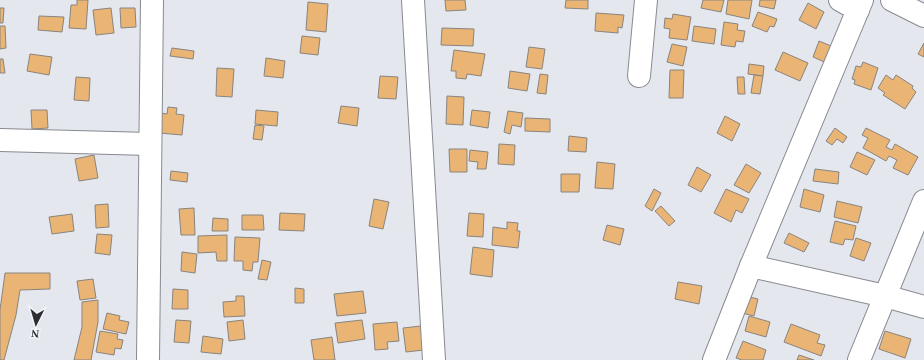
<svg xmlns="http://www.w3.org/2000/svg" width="924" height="360" font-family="Georgia,serif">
<rect width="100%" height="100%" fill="#e4e7ed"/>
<g fill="#e9b474" stroke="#89847f">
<path d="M77,0H88L86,29L69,28L71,5H77Z"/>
<path d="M445,0H465L466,10L446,11Z"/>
<path d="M566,0H588V9L565,8Z"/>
<path d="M703,0H724L721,12L701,8Z"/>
<path d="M728,0H752L749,19L726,14Z"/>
<path d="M760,0H776L774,9L759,6Z"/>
<path d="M308,2L328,4L326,32L306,30Z"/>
<path d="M808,3L824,12L816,29L799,20Z"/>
<path d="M0,8H4L3,23H0Z"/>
<path d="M111,8L114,33L96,35L93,10Z"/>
<path d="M120,8H135L136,27L121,28Z"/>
<path d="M758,12L777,19L774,27L770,26L767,32L752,26Z"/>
<path d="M596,13L624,15L622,28L618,27V33L595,31Z"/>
<path d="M673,14L691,17L687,40L669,38L670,29L664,28L665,18L672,19Z"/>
<path d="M39,16L64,17L62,32L38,30Z"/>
<path d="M724,22L738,24L737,30L745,31L743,42L736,41L735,47L721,45Z"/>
<path d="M0,26H5L6,48L0,49Z"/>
<path d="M694,26L716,29L714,44L692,41Z"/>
<path d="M442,28L474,29L473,46L441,45Z"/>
<path d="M302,36L320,38L318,55L300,53Z"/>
<path d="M819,41L836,48L829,64L813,57Z"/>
<path d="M924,43V57L918,54Z"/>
<path d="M672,44L687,47L683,66L667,62Z"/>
<path d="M529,47L545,49L542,69L526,67Z"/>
<path d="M172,48L194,51L193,59L170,56Z"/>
<path d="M454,50L485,54L481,76L467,74L466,79L456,78V71H451Z"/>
<path d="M783,52L808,63L800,81L775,70Z"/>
<path d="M30,54L52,57L49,75L27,71Z"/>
<path d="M266,58L285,61L283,78L264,76Z"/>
<path d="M0,59H3L5,73H0Z"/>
<path d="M863,62L878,68L871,90L854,84L855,80L852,79L856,66L861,67Z"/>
<path d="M749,64L764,66L763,76L748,74Z"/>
<path d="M217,68L234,69L232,97L216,96Z"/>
<path d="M670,70H684L683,98H669Z"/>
<path d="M510,71L530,74L527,91L508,88Z"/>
<path d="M540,74L548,75L546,94L537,93Z"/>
<path d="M754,75L763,76L760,94L751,93Z"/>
<path d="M886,75L893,80L896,75L913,86L912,88L916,92L905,109L883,95L885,93L878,88Z"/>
<path d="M380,76L398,77L396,99L378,98Z"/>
<path d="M76,77L90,78L89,101L74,100Z"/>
<path d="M737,77H744L745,94H738Z"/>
<path d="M447,96L464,97L463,125L446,124Z"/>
<path d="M341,106L359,108L357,126L338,123Z"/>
<path d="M168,107L177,108L176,114L184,115L182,135L159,133L161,113L167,114Z"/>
<path d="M31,110H47L48,128L32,129Z"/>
<path d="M256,110L278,112L277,126L255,124Z"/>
<path d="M472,110L490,112L488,128L470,125Z"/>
<path d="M508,111L523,113L521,127L512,125L510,134L504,132Z"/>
<path d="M725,116L740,124L732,141L717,133Z"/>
<path d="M525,118L550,119V132L525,131Z"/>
<path d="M255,125L264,126L262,140L253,139Z"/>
<path d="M835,128L847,137L843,143L837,139L832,145L826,141Z"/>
<path d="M866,128L890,140L886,147L892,150L895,144L918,157L908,175L893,168L897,160L889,156L886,161L863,148L868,138L862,135Z"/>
<path d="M569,136L587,138L586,152L568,151Z"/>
<path d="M499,144L515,145L514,165L498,164Z"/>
<path d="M449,149H467V172H450Z"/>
<path d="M470,150L488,152L486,169H477L478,162L469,161Z"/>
<path d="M857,152L875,160L867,175L850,167Z"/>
<path d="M94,155L98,178L79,181L75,159Z"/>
<path d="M597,162L615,164L613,189L595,188Z"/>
<path d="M746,164L761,173L749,193L734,185Z"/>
<path d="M697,167L711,175L701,192L688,185Z"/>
<path d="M815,169L839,172L838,184L813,181Z"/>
<path d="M171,171L188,173L187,182L170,180Z"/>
<path d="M561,174H580L579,192H561Z"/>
<path d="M654,189L661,193L652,211L645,206Z"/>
<path d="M726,189L749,199L742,213L736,210L731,222L714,213Z"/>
<path d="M804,189L824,195L820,212L800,207Z"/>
<path d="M374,199L389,202L383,229L369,226Z"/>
<path d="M837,201L862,207L858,223L834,217Z"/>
<path d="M108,204L109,227L96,228L95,205Z"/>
<path d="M661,206L675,221L669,226L655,211Z"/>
<path d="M194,208L195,235H181L179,209Z"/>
<path d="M280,213L305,214L304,231L279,230Z"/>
<path d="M469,213L484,214L483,237L467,236Z"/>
<path d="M72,214L74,231L52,234L49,217Z"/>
<path d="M242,215H263L264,230H242Z"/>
<path d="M213,218L228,219V231H212Z"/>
<path d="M835,221L856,226L853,240L845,239L843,245L830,242Z"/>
<path d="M507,222L518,223L517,231H520L518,248L492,245L493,227L507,229Z"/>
<path d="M607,225L624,229L620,245L603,240Z"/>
<path d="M789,233L809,243L804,252L784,243Z"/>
<path d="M97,234L112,235L110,255L95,253Z"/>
<path d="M227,235V261H217L216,252L198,253V236Z"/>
<path d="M235,237L260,238L258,262H253L252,271L243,270V261H234Z"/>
<path d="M856,238L871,243L864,261L850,256Z"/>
<path d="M473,247L494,250L492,277L470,274Z"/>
<path d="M182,252L197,254L195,273L181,271Z"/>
<path d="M262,260L271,262L267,280L258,279Z"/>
<path d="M5,273H50V289L20,290L16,315L4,360H0V310Z"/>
<path d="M93,279L96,298L80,300L77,281Z"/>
<path d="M678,282L702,286L699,304L675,299Z"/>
<path d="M295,288L304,289V303H295Z"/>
<path d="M173,289L188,290V309H172Z"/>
<path d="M363,291L366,313L337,316L334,294Z"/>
<path d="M236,296H244L245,316L224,317L223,302L236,301Z"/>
<path d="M745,296L758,299L754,316L742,313Z"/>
<path d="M98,300V322L91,360H74L82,327V302Z"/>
<path d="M107,313L120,316L119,320L129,322L126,334L103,329Z"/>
<path d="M749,316L770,322L766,337L745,331Z"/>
<path d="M176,320L191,321L189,343L174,342Z"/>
<path d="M243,320L245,339L229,341L227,322Z"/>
<path d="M362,320L365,339L338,343L335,323Z"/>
<path d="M397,322L399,341L387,342L388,349L375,350L373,324Z"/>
<path d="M791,324L820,335L817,343L825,345L821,356L784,342Z"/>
<path d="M421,326L424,350L406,352L403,328Z"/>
<path d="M100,331L118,334L117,339L123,340L121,349L115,348L114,355L96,352Z"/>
<path d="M885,331L911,339L905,358L879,349Z"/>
<path d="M203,336L223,339L221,354L201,352Z"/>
<path d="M332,337L335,360H314L311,340Z"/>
<path d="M743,341L766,350L763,360H742L736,358Z"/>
<path d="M799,355L814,360H797Z"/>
</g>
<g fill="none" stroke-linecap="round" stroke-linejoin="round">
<g stroke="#888a90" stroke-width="24">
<g id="minor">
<path d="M413,0L434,360"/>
<path d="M840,0L858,10"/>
<path d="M892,0L924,16"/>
<path d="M639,76L646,0"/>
<path d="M0,140L150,144"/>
<path d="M751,266L885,296L924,307"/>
<path d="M148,360L152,0"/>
<path d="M714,360L751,266L862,0"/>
<path d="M859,360L924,201"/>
</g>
</g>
<use href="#minor" stroke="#fff" stroke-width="22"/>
</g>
<g transform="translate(36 324) rotate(185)" stroke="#f1f4fb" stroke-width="3" paint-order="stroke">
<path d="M0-3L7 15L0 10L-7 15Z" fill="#2d2e31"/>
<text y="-6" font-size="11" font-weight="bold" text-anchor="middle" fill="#2d2e31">N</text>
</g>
</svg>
